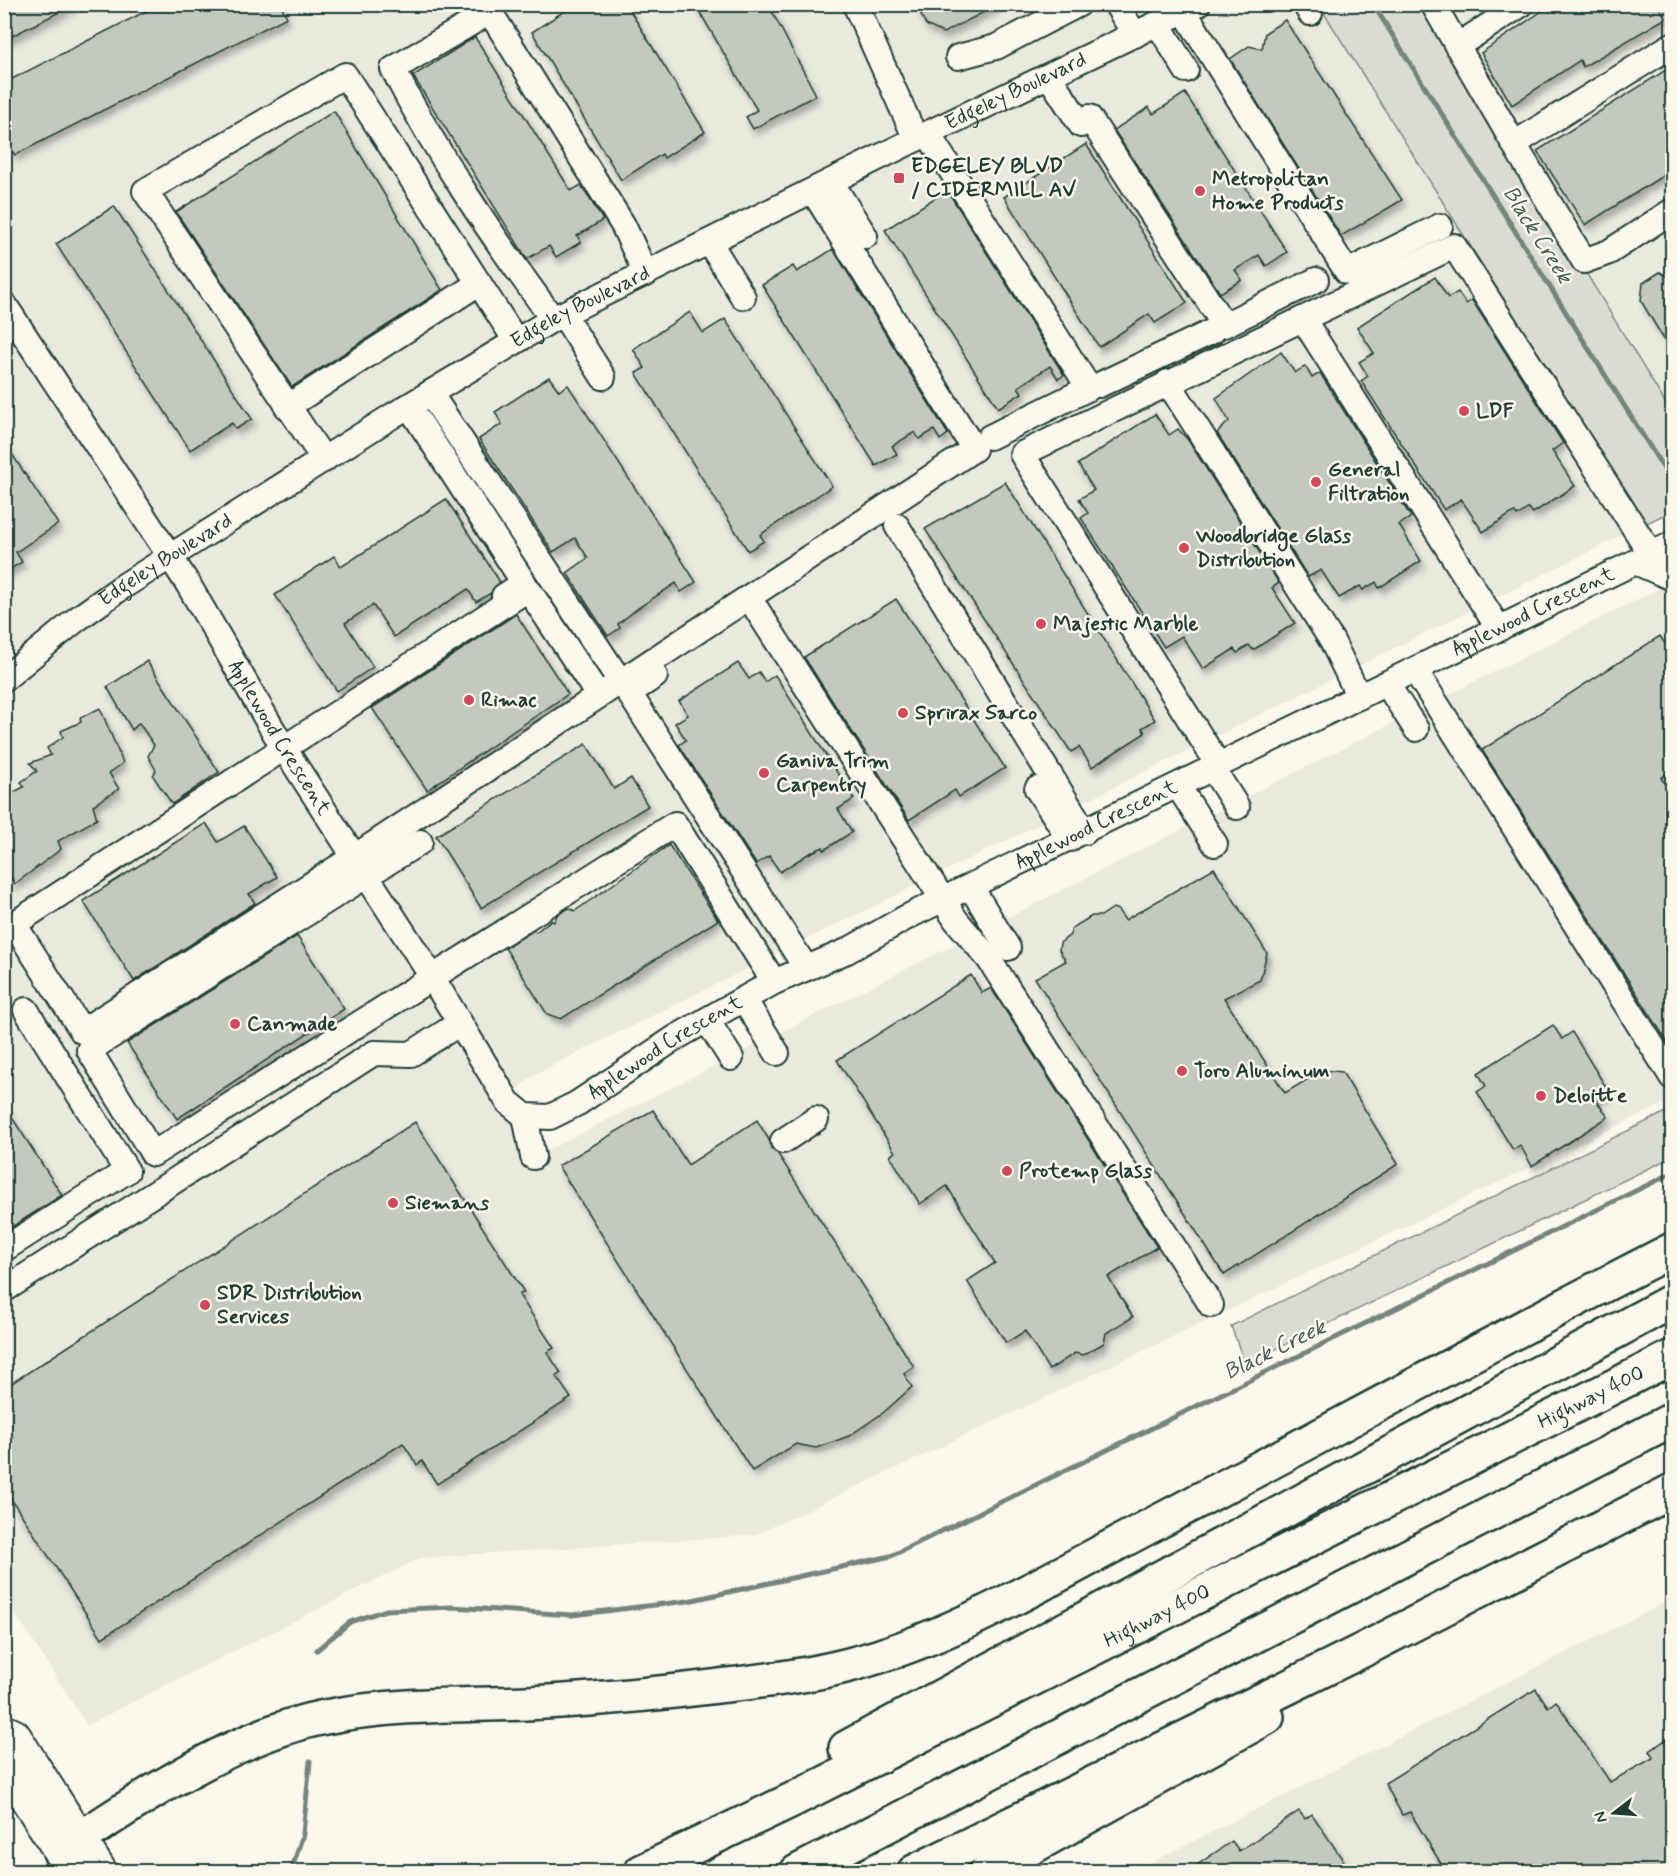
<svg xmlns="http://www.w3.org/2000/svg" width="1677" height="1876" font-family="Mynerve,sans-serif">
<defs>
<filter id="shadow"><feDropShadow dx="3.5" dy="6" stdDeviation="3" flood-color="#0004"/></filter>
</defs>
<rect width="100%" height="100%" fill="#fbf7ec"/>
<filter id="ink" filterUnits="userSpaceOnUse"><feTurbulence type="fractalNoise" baseFrequency=".0167" numOctaves="2"/><feDisplacementMap in="SourceGraphic" scale="12" xChannelSelector="R" yChannelSelector="G"/><feConvolveMatrix kernelMatrix="1 2 1 2 8 2 1 2 1" color-interpolation-filters="sRGB"/></filter>
<g filter="url(#ink)">
<g fill="#eae9de">
<path d="M5,5H1319L1645,524L537,1073L499,1102L534,1157L1672,582V1100L755,1535L420,1558L87,1725L5,1598Z"/>
<path d="M1423,5H1672V414Z"/>
<path d="M1672,1599V1871H1135Z"/>
</g>
<g fill="#dbdcd1" stroke="#7d8c82" stroke-width="1.5">
<path d="M1319,5H1423L1672,414V511L1645,524Z"/>
<path d="M1672,1109V1157L1245,1364L1231,1326Z"/>
</g>
<g fill="none" stroke-linecap="round" stroke-linejoin="round">
<g stroke="#74847b" stroke-width="5">
<path d="M1373,4L1672,482"/>
<path d="M317,1650L350,1622L386,1610L452,1607L572,1615L688,1601L891,1556L1672,1173"/>
<path d="M291,1872L303,1834L310,1761"/>
</g>
</g>
<g fill="#c4c9be" stroke="#1f3d34" stroke-width="1.5" filter="url(#shadow)">
<path d="M4,4H75L4,40Z"/>
<path d="M160,4H280L287,17L15,155L4,139V83Z"/>
<path d="M575,4H626L705,132L664,158L662,154L621,180L532,32Z"/>
<path d="M695,4H768L816,95L753,129L746,117L757,110Z"/>
<path d="M916,4H1000L943,33L926,25Z"/>
<path d="M1552,4H1657L1666,18L1583,67L1580,60L1512,105L1481,53Z"/>
<path d="M1285,20L1402,200L1341,236L1230,59L1249,46L1262,49L1265,33Z"/>
<path d="M475,37L571,191L581,185L603,220L577,236L581,242L556,257L549,246L527,259L413,76Z"/>
<path d="M1672,66V170L1585,225L1537,151Z"/>
<path d="M1185,93L1287,252L1266,266L1259,255L1235,270L1242,280L1220,293L1114,130L1149,107L1153,114Z"/>
<path d="M334,111L442,290L292,387L176,212Z"/>
<path d="M1086,144L1187,303L1155,323L1149,314L1099,347L1004,197Z"/>
<path d="M947,190L1064,375L1058,379L1050,366L1018,387L1022,393L998,408L885,230Z"/>
<path d="M114,206L252,419L236,429L232,423L190,450L56,244Z"/>
<path d="M833,249L948,434L940,440L934,430L919,439L915,432L892,446L897,454L876,466L762,285L793,266L797,272Z"/>
<path d="M1660,272L1672,279V353L1641,301L1643,283Z"/>
<path d="M1435,277L1448,298L1458,292L1466,304L1472,300L1563,443L1552,451L1575,486L1533,513L1529,508L1517,516L1514,512L1483,532L1461,499L1444,510L1361,381L1368,376L1359,362L1374,353L1357,327Z"/>
<path d="M690,312L703,333L725,319L832,486L760,535L764,541L748,551L636,373L645,368L633,349Z"/>
<path d="M1281,352L1295,373L1305,366L1312,378L1320,373L1411,517L1399,525L1421,561L1379,588L1376,582L1363,590L1360,586L1339,598L1321,570L1308,577L1217,433L1229,421L1216,398Z"/>
<path d="M549,377L559,391L568,385L696,582L681,592L676,583L638,608L618,624L620,628L608,636L567,573L588,558L575,538L553,552L479,439L502,424L495,412Z"/>
<path d="M1155,414L1169,435L1178,429L1188,440L1279,583L1272,588L1295,623L1253,650L1249,645L1237,653L1234,649L1203,669L1182,636L1164,647L1081,518L1088,513L1079,499L1094,490L1078,464Z"/>
<path d="M4,442L58,524L16,552L22,562L4,573Z"/>
<path d="M1005,482L1155,720L1142,728L1145,733L1092,767L1079,747L1071,752L925,529Z"/>
<path d="M446,499L500,582L491,593L476,602L468,589L394,637L373,605L345,623L373,667L337,691L275,595L334,556L341,567Z"/>
<path d="M896,599L1005,768L959,797L955,790L909,820L804,657Z"/>
<path d="M516,614L568,694L427,790L372,708Z"/>
<path d="M1660,636L1672,655V770L1661,778L1672,796V1049L1482,750Z"/>
<path d="M147,661L219,772L172,804L153,776L156,770L148,756L154,745L139,723L132,730L107,687Z"/>
<path d="M738,663L749,679L759,672L765,682L775,675L854,799L838,809L852,832L824,850L823,847L808,854L780,872L769,856L756,864L679,745L686,740L675,723L688,715L679,701Z"/>
<path d="M100,708L123,763L109,773L119,789L93,805L97,819L58,841L61,849L15,884L4,866V805L10,803L6,796L24,787L21,782L37,771L30,763L51,755L47,748L63,737L61,731L81,722L80,718Z"/>
<path d="M586,744L614,789L631,778L648,806L481,908L436,836Z"/>
<path d="M206,823L218,842L244,826L277,877L249,894L255,903L134,981L83,901Z"/>
<path d="M669,845L718,920L561,1019L547,1014L505,948L534,930L536,932L551,920L554,922L557,915L569,908L575,911Z"/>
<path d="M1214,868L1267,953L1260,980L1224,998L1285,1093L1323,1070L1342,1072L1398,1164L1224,1275L1035,978L1066,961L1059,950L1060,943L1070,935L1072,928L1092,916H1101L1113,908L1118,910L1125,920Z"/>
<path d="M297,936L344,1009L177,1119L127,1043Z"/>
<path d="M971,975L982,993L991,988L1157,1247L1108,1277L1133,1317L1106,1333L1104,1343L1083,1355L1075,1353L1049,1370L1025,1331L1006,1343L967,1281L995,1263L947,1186L920,1204L890,1156L895,1152L837,1060Z"/>
<path d="M1553,1025L1562,1039L1572,1032L1609,1092L1596,1100L1608,1117L1532,1166L1520,1145L1513,1150L1477,1092L1486,1086L1478,1073Z"/>
<path d="M4,1105L62,1195L4,1232Z"/>
<path d="M653,1110L688,1165L757,1120L769,1140L771,1148L778,1154L914,1367L904,1374L912,1387L884,1412L849,1436L816,1448L796,1444L752,1471L558,1166Z"/>
<path d="M415,1122L524,1292L519,1295L554,1348L547,1352L561,1373L556,1376L571,1398L437,1484L422,1461L417,1465L403,1443L102,1638L4,1488V1388Z"/>
<path d="M1536,1689L1548,1707L1556,1701L1610,1782L1653,1758L1650,1751L1672,1735V1872H1446L1410,1812L1402,1815L1385,1783Z"/>
<path d="M1299,1811L1305,1819L1312,1814L1351,1872H1187L1232,1841L1239,1851Z"/>
</g>
<g fill="none" stroke-linecap="round" stroke-linejoin="round">
<g stroke="#1f3d34" stroke-width="28">
<g id="minor">
<path d="M855,4L916,139"/>
<path d="M1116,4L1135,35"/>
<path d="M1305,4L1310,13"/>
<path d="M1433,4L1514,144"/>
<path d="M1184,11L1347,272L1440,226"/>
<path d="M1158,24L1186,70"/>
<path d="M1672,45L1514,144L1584,261L1609,252L1672,211"/>
<path d="M1457,46L1522,4"/>
<path d="M958,57L996,47L1079,4"/>
<path d="M1049,76L1081,125"/>
<path d="M1089,117L1224,325L1316,280"/>
<path d="M928,134L1089,388L990,437"/>
<path d="M831,182L865,236"/>
<path d="M710,243L743,297"/>
<path id="s1" d="M4,304L188,584L280,742L427,969L508,1102L525,1116L550,1117L578,1103L675,1038L724,1010L774,982L847,951L907,917L1672,544"/>
<path d="M563,314L603,377"/>
<path d="M553,319C494,239 438,157 393,69L490,12L623,225L646,274"/>
<path d="M1303,319L1499,629"/>
<path d="M1168,382L1332,641L1359,697"/>
<path d="M1099,385L1213,331"/>
<path d="M430,393L620,681"/>
<path d="M409,406L524,583L504,596"/>
<path d="M287,407L479,283"/>
<path d="M324,460L145,191L345,75L516,341"/>
<path d="M897,526L1085,832"/>
<path d="M1635,562L1672,578"/>
<path d="M757,610L956,920L989,959L1211,1305"/>
<path d="M1415,670L1672,1077"/>
<path d="M655,676L629,693L806,968"/>
<path id="s2" d="M4,679L77,619L122,587L392,416L553,319L916,139L1198,4"/>
<path d="M1387,684L1416,729"/>
<path d="M598,695L528,589L14,924L82,1031L354,857L974,449L813,191"/>
<path d="M1219,766L1022,454L1454,246L1651,554"/>
<path d="M1213,769L1237,807"/>
<path d="M1178,786L1215,844"/>
<path d="M1037,789L1070,839"/>
<path d="M420,842L89,1050L153,1154L675,824L774,982"/>
<path d="M971,887L1008,948"/>
<path d="M744,999L777,1053"/>
<path d="M707,1020L731,1058"/>
<path d="M525,1116L533,1157"/>
<path d="M783,1141L816,1119"/>
<path d="M4,1249L127,1171L26,1010"/>
<path d="M4,1290L374,1053L411,1054L460,1023"/>
</g>
</g>
<g stroke="#1f3d34" stroke-width="34">
<g id="major">
<path d="M4,1730L15,1735L102,1872"/>
<path d="M4,1765L72,1872"/>
</g>
</g>
<g stroke="#1f3d34" stroke-width="38">
<g id="highway">
<path d="M846,1748L1672,1301"/>
<path d="M60,1852C134,1802 236,1734 325,1717C390,1704 460,1705 526,1703C591,1700 655,1694 719,1686C762,1681 807,1676 849,1665C954,1638 1056,1575 1152,1525C1326,1434 1497,1339 1672,1250"/>
<path id="s3" d="M641,1872L792,1800L1672,1357"/>
<path d="M797,1872L1672,1420"/>
<path d="M914,1872L1359,1652L1672,1491"/>
<path d="M987,1872L1267,1717"/>
</g>
</g>
<use href="#minor" stroke="#fbf7ec" stroke-width="24"/>
<use href="#major" stroke="#fbf7ec" stroke-width="30"/>
<use href="#highway" stroke="#fbf7ec" stroke-width="33"/>
</g>
</g>
<g fill="#d1495b" stroke="#fbf7ec" stroke-width="2">
<rect x="893" y="172" width="12" height="12" rx="3"/>
<circle cx="1200" cy="191" r="6"/>
<circle cx="1464" cy="411" r="6"/>
<circle cx="1316" cy="482" r="6"/>
<circle cx="1184" cy="548" r="6"/>
<circle cx="1041" cy="624" r="6"/>
<circle cx="469" cy="700" r="6"/>
<circle cx="903" cy="713" r="6"/>
<circle cx="764" cy="773" r="6"/>
<circle cx="235" cy="1024" r="6"/>
<circle cx="1182" cy="1071" r="6"/>
<circle cx="1541" cy="1096" r="6"/>
<circle cx="1007" cy="1171" r="6"/>
<circle cx="393" cy="1203" r="6"/>
<circle cx="205" cy="1305" r="6"/>
</g>
<g text-anchor="middle" dominant-baseline="central" stroke-width="5" stroke-linejoin="round" paint-order="stroke">
<g font-size="21" fill="#1f3d34" stroke="#fbf7ec">
<text stroke="none"><textPath href="#s2" startOffset="1173">Edgeley Boulevard</textPath></text>
<text stroke="none"><textPath href="#s2" startOffset="687">Edgeley Boulevard</textPath></text>
<text stroke="none"><textPath href="#s2" startOffset="201">Edgeley Boulevard</textPath></text>
<text stroke="none"><textPath href="#s1" startOffset="2098">Applewood Crescent</textPath></text>
<text stroke="none"><textPath href="#s1" startOffset="514">Applewood Crescent</textPath></text>
<text stroke="none"><textPath href="#s1" startOffset="1612">Applewood Crescent</textPath></text>
<text stroke="none"><textPath href="#s1" startOffset="1126">Applewood Crescent</textPath></text>
<text stroke="none"><textPath href="#s3" startOffset="1062">Highway 400</textPath></text>
<text stroke="none"><textPath href="#s3" startOffset="576">Highway 400</textPath></text>
</g>
<g font-size="21" font-weight="bold" fill="#1f3d34" stroke="#fbf7ec" text-anchor="start">
<text x="911" y="166">EDGELEY BLVD<tspan x="911" dy="24">/ CIDERMILL AV</tspan></text>
<text x="1212" y="179">Metropolitan<tspan x="1212" dy="24">Home Products</tspan></text>
<text x="1476" y="411">LDF</text>
<text x="1328" y="470">General<tspan x="1328" dy="24">Filtration</tspan></text>
<text x="1196" y="536">Woodbridge Glass<tspan x="1196" dy="24">Distribution</tspan></text>
<text x="1053" y="624">Majestic Marble</text>
<text x="481" y="700">Rimac</text>
<text x="915" y="713">Sprirax Sarco</text>
<text x="776" y="761">Ganiva Trim<tspan x="776" dy="24">Carpentry</tspan></text>
<text x="247" y="1024">Canmade</text>
<text x="1194" y="1071">Toro Aluminum</text>
<text x="1553" y="1096">Deloitte</text>
<text x="1019" y="1171">Protemp Glass</text>
<text x="405" y="1203">Siemans</text>
<text x="217" y="1293">SDR Distribution<tspan x="217" dy="24">Services</tspan></text>
</g>
<g font-size="22" font-style="italic" fill="#425b52" stroke="#fbf7ec">
<text transform="translate(1537 235) rotate(58)">Black Creek</text>
<text transform="translate(1275 1350) rotate(-26)">Black Creek</text>
</g>
</g>
<rect width="1677" height="1876" fill="none" stroke="#fbf7ec" stroke-width="24"/>
<rect x="12" y="12" width="1653" height="1852" fill="none" stroke="#1f3d34" stroke-width="2" filter="url(#ink)"/>
<g transform="translate(1614 1813) rotate(253)" stroke="#fbf7ec" stroke-width="4.5" paint-order="stroke">
<path d="M0-4.5L10 22L0 15L-10 22Z" fill="#1f3d34"/>
<text y="-9" font-size="16" font-weight="bold" text-anchor="middle" fill="#1f3d34">N</text>
</g>
</svg>
